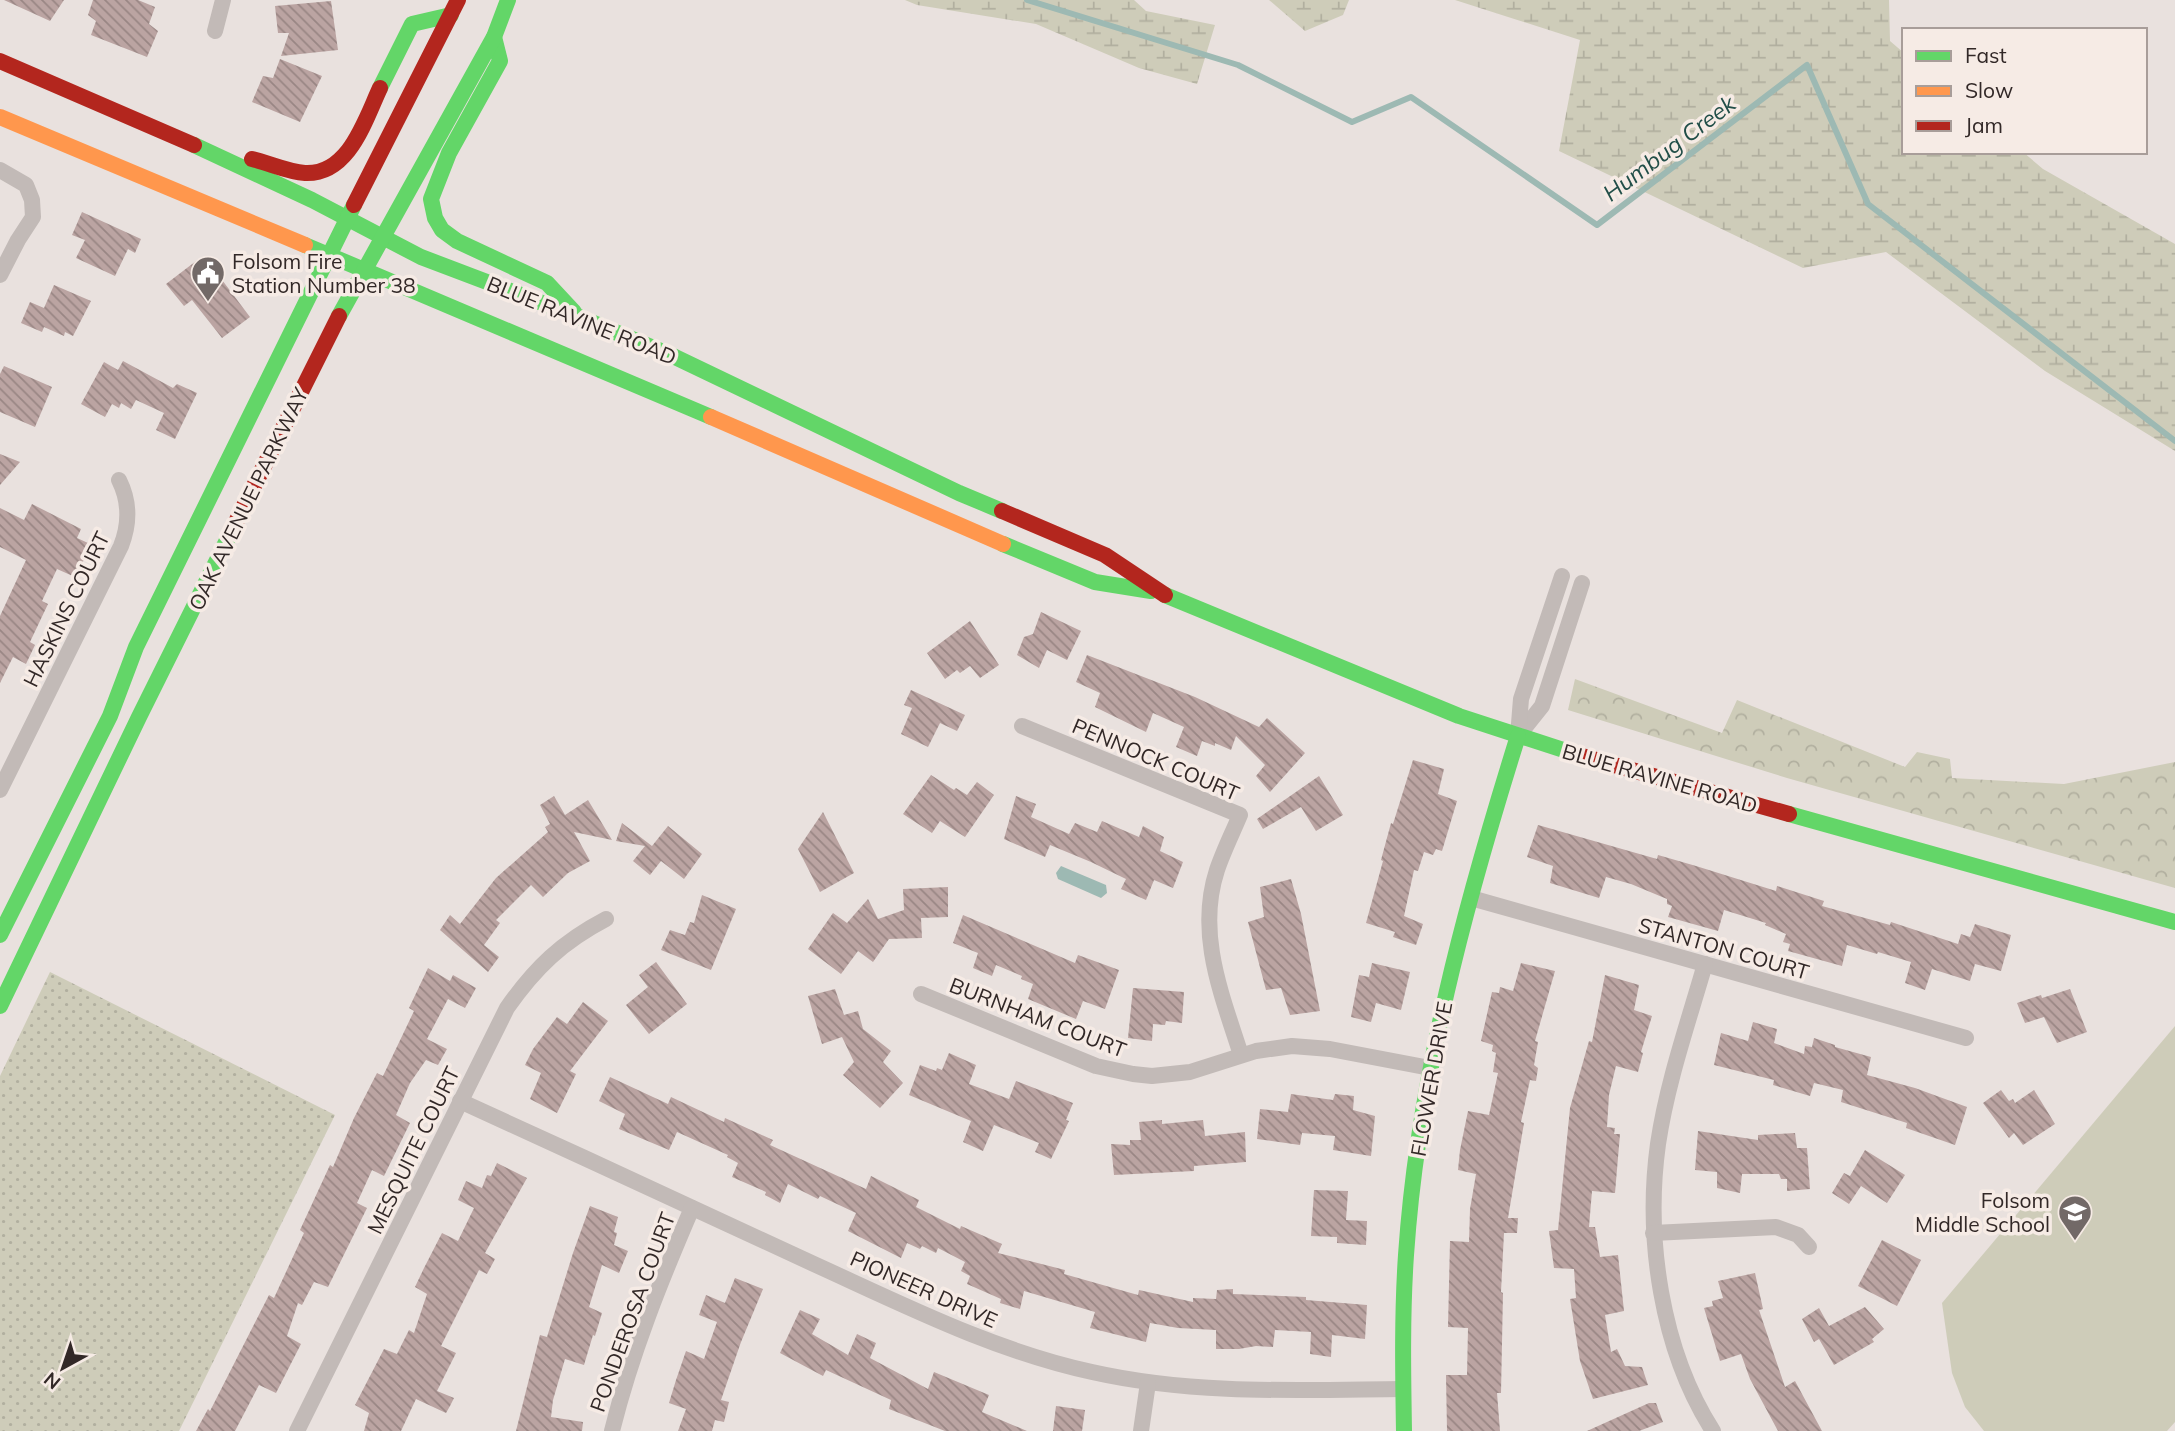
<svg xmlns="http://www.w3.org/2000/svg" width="2175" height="1431" font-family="Mulish,sans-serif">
<defs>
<pattern id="grass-dots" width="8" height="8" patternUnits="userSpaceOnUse" patternTransform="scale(1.75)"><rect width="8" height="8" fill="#ceccb9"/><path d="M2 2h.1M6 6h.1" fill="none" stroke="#b1af9f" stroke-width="1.8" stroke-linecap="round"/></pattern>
<pattern id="forest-crowns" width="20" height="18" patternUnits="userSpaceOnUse" patternTransform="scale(1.75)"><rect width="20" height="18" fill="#ceccb9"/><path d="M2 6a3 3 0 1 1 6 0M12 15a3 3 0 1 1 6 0" fill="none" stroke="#b1af9f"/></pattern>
<pattern id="wetland-marsh" width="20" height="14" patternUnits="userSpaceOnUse" patternTransform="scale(1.75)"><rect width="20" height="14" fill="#ceccb9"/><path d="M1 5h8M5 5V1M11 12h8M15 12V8" fill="none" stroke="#b1af9f"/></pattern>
<pattern id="building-back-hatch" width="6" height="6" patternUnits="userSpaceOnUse" patternTransform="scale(1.75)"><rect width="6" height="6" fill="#bba4a2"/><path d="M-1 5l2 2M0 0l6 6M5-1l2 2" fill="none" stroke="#998684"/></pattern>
</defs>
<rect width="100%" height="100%" fill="#e9e1de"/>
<path fill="url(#grass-dots)" d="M50,972L335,1115L179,1431H0V1076Z"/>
<path fill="url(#forest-crowns)" d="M1575,679L1722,733L1737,700L1905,767L1917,752L1950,759L1952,778L2064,784L2175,762V888L1787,778L1568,710Z"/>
<g fill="url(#wetland-marsh)">
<path d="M905,0H1134L1146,11L1215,25L1197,84L1139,68L1036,24L917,5Z"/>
<path d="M1269,0H1349L1343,15L1305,31Z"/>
<path d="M1455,0H1889L1890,41L1904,53V152H2023L2043,169L2175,244V451L2045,371L1886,252L1803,268L1559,151L1580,40Z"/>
</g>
<path fill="#ceccb9" d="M2175,1026V1422L2167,1431H1984L1965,1407L1952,1373L1942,1303Z"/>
<path fill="#9db9b3" d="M1061,866L1106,885L1107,893L1101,898L1058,879L1056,873Z"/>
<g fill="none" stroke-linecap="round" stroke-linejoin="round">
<path stroke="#9db9b3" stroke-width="6" d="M1027,0L1238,65L1352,122L1411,97L1597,225L1807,65L1868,204L2175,441"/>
</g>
<g fill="url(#building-back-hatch)">
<path d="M4,0H64L50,21Z"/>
<path d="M93,0H138L155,7L149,24L158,31L147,57L91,35L96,21L88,15Z"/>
<path d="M331,1L338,50L281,56L289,33H278L275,6Z"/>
<path d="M280,59L322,76L300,122L252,102L263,76L273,78Z"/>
<path d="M82,212L141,239L135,253L128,249L115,276L76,258L85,240L72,235Z"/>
<path d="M200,258L209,269L213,268L250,317L222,338L192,300L184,306L166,284Z"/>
<path d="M54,285L91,301L73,336L65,332L64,336L44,327L42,332L21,323L30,302L44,308Z"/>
<path d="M123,361L173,388L177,384L197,393L175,439L156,430L164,413L136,400L131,409L121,403L119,408L112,404L105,417L81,404L104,362L118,370Z"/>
<path d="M4,366L52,387L35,427L0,412V374Z"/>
<path d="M0,454L20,462L0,485Z"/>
<path d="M32,504L81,529L77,538L88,543L85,550L88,552L75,577L57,569L42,601L48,604L30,642L35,645L26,664L13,657L0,683V616L26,560L0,547V508L24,520Z"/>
<path d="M1041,612L1081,631L1067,660L1047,650L1039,668L1017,655L1024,637L1033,634Z"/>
<path d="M970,621L999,665L980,678L970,666L960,673L957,670L945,679L927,653Z"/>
<path d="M1087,655L1195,697L1259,727L1267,718L1305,753L1270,792L1256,776L1265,765L1236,736L1231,750L1215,743V746L1202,741L1197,756L1176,747L1184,727L1153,713L1146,732L1095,707L1100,693L1076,682Z"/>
<path d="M911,690L965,715L957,731L940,723L928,747L901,734L912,708L904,705Z"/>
<path d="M1413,760L1444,769L1438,794L1457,801L1442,851L1436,849L1433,855L1424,852L1418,871L1414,870L1404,916L1423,924L1416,945L1393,937L1395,932L1366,923L1383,861L1381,860L1391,823L1393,824Z"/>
<path d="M931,775L954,790L956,788L967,795L977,782L994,795L965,837L940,821L932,833L903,814Z"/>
<path d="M1319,776L1343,815L1316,831L1301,807L1263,829L1257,819Z"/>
<path d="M554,796L565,815L588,800L612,840L574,832L590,861L568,873L543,897L531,885L496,920L500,923L484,945L499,957L488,972L440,930L450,915L460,924L496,878L548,832L545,827L550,824L540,805Z"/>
<path d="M1016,796L1036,804L1031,817L1069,834L1075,823L1097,832L1102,821L1139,837L1143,826L1164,837L1160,851L1183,862L1173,888L1154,880L1146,900L1121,889L1126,879L1091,862L1050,845L1045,857L1004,839Z"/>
<path d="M823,812L854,873L820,892L798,849Z"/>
<path d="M622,823L652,846L668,826L702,854L684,879L661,861L650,875L633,861L645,846L616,841Z"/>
<path d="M1538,825L1657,859L1658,855L1696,866L1776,891L1777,886L1824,901L1822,906L1890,925L1891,922L1958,944L1961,934L1970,937L1975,924L2011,935L2001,971L1975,964L1970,981L1932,969L1925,990L1905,983L1911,962L1878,952L1877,954L1847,945L1842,966L1788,951L1790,944L1783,942L1786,934L1765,925L1766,923L1724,910L1718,931L1668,917L1672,906L1667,904V899L1631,884L1606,877L1599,898L1550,883L1553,866L1527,857Z"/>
<path d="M1291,879L1301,914L1320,1011L1290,1015L1281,988L1266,990L1248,922L1264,917L1260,887Z"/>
<path d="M948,887V917L921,918L922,938L889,939L873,962L858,951L841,974L808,949L833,913L847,923L868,899L878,919L904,910L903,889Z"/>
<path d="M702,895L736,909L711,970L661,950L670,930L685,935L690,922L694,923Z"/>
<path d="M963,915L1075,963L1078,955L1119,970L1105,1009L1083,1001L1076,1019L1028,999L1033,984L1021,979L1022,976L996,965L992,976L973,968L978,953L953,943Z"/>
<path d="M656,962L687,1004L649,1034L626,1005L648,987L639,975Z"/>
<path d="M1372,963L1410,972L1401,1010L1376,1003L1371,1022L1351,1017L1359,975L1369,977Z"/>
<path d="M1521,963L1555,971L1535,1041L1538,1042L1534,1065L1538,1068L1536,1081L1530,1080L1521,1122L1524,1123L1508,1218H1518L1517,1233H1504L1501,1292L1503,1293L1501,1393H1497L1500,1431H1447L1446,1375H1467L1468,1328L1448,1327L1450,1241L1469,1242L1470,1209L1476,1174L1458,1170L1460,1150L1468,1111L1489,1115L1498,1073L1493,1072L1496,1053L1492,1051L1493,1045L1481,1041L1492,992L1499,993L1500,987L1513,991Z"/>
<path d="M428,968L450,981L453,975L476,988L465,1008L448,999L427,1039L447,1049L438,1065L426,1060L410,1083L396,1115L410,1123L384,1176L372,1170L357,1203L367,1208L328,1287L314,1282L302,1305L298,1303L287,1336L301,1344L276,1393L259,1385L235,1431H196L208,1409L210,1411L269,1295L274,1298L304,1233L300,1230L330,1165L333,1167L354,1118L377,1073L383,1076L414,1011L409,1008Z"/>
<path d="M1605,975L1639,985L1634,1010L1652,1016L1641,1052L1643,1053L1638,1072L1616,1066L1609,1095L1607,1127L1615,1128L1614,1134H1620L1615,1193L1592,1191L1589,1227H1595L1600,1257L1618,1255L1624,1311L1605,1315L1611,1352L1617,1349L1625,1366L1642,1367L1648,1385L1593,1399L1580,1361L1570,1299L1576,1298L1574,1269L1554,1268L1549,1231L1558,1230L1570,1108L1589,1041L1592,1042Z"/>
<path d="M1133,988L1184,992L1182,1023L1166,1021L1165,1025L1153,1024L1152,1041L1128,1038Z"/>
<path d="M835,989L844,1015L858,1011L863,1029L891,1051L883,1062L903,1083L880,1108L843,1075L854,1062L842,1037L822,1044L808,996Z"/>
<path d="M2070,989L2087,1032L2057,1043L2044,1017L2025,1023L2017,1003L2041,995L2042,998Z"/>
<path d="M583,1002L608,1021L570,1071L576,1074L557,1113L530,1099L541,1073L525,1065L533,1049L557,1017L567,1024Z"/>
<path d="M1753,1022L1777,1029L1774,1043L1804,1054L1805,1046L1812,1047L1814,1038L1835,1045V1047L1871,1057L1867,1075L1915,1088L1967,1107L1955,1145L1906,1128L1907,1123L1841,1102L1843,1090L1814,1083L1810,1096L1773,1085L1774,1080L1714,1065L1721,1033L1748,1041Z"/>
<path d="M949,1053L976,1065L969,1084L1009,1099L1016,1081L1073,1103L1066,1120L1069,1121L1051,1159L1035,1152L1039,1143L994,1125L983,1151L963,1142L971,1121L909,1095L920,1065L936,1071L937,1068L942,1070Z"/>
<path d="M610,1077L668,1104L671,1097L724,1122L725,1118L773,1140L770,1145L866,1189L871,1176L919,1200L916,1207L960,1229L961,1226L1002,1244L998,1253L1065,1270L1064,1274L1138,1295L1139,1290L1193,1302V1298L1216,1299L1217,1290L1233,1289V1294L1306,1297V1300L1367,1305L1365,1339L1332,1335L1331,1357L1310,1354L1311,1332L1275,1330L1273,1347L1256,1346L1239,1349H1216V1330L1178,1328L1150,1323L1146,1342L1090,1328L1095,1312L1024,1291L1020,1309L1000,1303L1001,1299L967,1284L970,1276L961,1271L965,1262L938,1248L936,1253L922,1246L920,1249L907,1243L901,1258L848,1231L856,1213L820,1196L818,1199L788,1184L780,1203L765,1195L766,1192L732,1177L738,1163L727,1157L728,1155L677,1132L669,1150L619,1129L625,1114L599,1101Z"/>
<path d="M2001,1090L2009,1101L2013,1099L2015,1103L2034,1090L2055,1124L2023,1145L2014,1133L2009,1138L1983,1103Z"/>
<path d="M1291,1094L1333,1100L1335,1094L1354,1096L1353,1110L1375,1116L1371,1156L1333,1150L1335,1136L1302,1133L1300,1145L1257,1139L1260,1109L1288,1112Z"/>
<path d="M1162,1120V1124L1203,1120L1205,1136L1245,1132L1246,1162L1194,1166V1171L1114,1175L1111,1144L1130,1145V1140H1141L1139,1122Z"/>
<path d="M1698,1131L1758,1140V1135L1795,1133L1797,1148H1807L1810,1189L1787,1191V1179H1781L1779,1174H1742L1740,1193L1717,1188V1172L1695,1170Z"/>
<path d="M1865,1150L1905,1175L1887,1203L1861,1186L1849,1204L1832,1193L1844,1173L1850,1176Z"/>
<path d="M497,1163L527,1178L485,1253L495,1259L487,1274L479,1270L441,1346L456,1353L437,1391L454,1398L450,1406L446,1413L416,1399L401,1431H364L369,1413L355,1405L384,1349L397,1354L409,1330L414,1333L427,1294L415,1287L424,1268L442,1233L458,1241L474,1208L458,1200L466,1181L482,1188L487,1175L491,1176Z"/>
<path d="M1314,1190L1348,1191L1346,1220L1367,1221L1366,1245L1337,1243V1237L1311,1236Z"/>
<path d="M590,1206L618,1217L614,1232L617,1233L614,1245L628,1251L619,1273L602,1265L589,1307L602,1313L595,1336L593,1335L584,1365L565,1359L553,1400L551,1417L583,1422L582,1431H516L540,1335L547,1337L573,1253Z"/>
<path d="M1882,1240L1921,1260L1897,1306L1858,1286Z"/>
<path d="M1755,1273L1763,1309L1759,1310L1785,1387L1795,1381L1822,1431H1778L1750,1379L1741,1354L1720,1361L1704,1308L1713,1306L1712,1301L1723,1298L1718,1281Z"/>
<path d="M735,1278L763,1289L741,1342L721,1400L729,1402L724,1422L715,1420L712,1431H678L686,1409L669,1403L676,1380L686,1351L704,1359L717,1322L699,1315L706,1295L725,1303Z"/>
<path d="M1865,1307L1884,1329L1872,1339L1874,1342L1834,1365L1819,1339L1814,1342L1802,1319L1819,1308L1829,1326Z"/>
<path d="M800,1310L820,1319L812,1334L848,1355L857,1334L876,1343L870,1358L928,1389L934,1372L989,1395L982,1412L1027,1431H945L889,1409L891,1400L826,1370L823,1376L780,1353Z"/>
<path d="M1649,1403H1656L1663,1422L1639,1431H1587Z"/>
<path d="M1056,1406L1085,1410L1082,1431H1053Z"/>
</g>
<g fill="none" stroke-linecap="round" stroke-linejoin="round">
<g stroke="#c2bab7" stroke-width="16">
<path d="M215,31L223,0"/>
<path d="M0,170L26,185L32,200L33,217L18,240L0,275"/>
<path d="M1022,726L1240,815C1232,834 1223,852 1217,870C1196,934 1222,995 1241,1055"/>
<path d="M1518,736L1542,706L1582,583"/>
<path d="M1518,736L1521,699L1562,576"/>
<path d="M0,790L121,546C130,523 130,502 119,480"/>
<path d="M1471,898L1966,1038"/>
<path d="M1705,964C1688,1023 1667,1083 1658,1144C1645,1238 1661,1350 1713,1431"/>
<path d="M921,994L1096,1066L1133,1074L1152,1076L1190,1072L1256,1051L1292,1046L1330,1049L1430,1068"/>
<path d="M460,1101C579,1155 697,1210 816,1265C906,1306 995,1351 1092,1372C1194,1395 1298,1390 1402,1389"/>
<path d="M1653,1233L1776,1227L1798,1235L1809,1247"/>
<path d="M297,1431L507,1008C535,968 562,942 606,919"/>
<path d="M612,1431C631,1354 661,1280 692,1208"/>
<path d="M1141,1431L1148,1383"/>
</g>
<g stroke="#63d668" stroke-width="16">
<path d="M494,37L500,61L449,153L431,199L435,218L442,230L457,241L547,283L574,312"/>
<path d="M380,88L412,24L451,15"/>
<path d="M194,145L312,200L421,257L579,317L675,357L959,493L1002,511"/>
<path d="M305,245L711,417"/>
<path d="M339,316L494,37L508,0"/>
<path d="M1003,544L1095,582L1151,591"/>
<path d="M1165,595L1459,716L1582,756"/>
<path d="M1789,814L2175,922"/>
<path d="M0,935L110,716L136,647L354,205"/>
<path d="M0,1006L139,717L234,526"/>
<path d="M1404,1431C1403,1372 1402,1314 1406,1255C1418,1078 1465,905 1518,736"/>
</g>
<g stroke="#ff974d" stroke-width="16">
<path d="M0,117L305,245"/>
<path d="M711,417L1003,544"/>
</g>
<g stroke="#b3261e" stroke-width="16">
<path d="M0,61L194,145"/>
<path d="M252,159C269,163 288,172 305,173C349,175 365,120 380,88"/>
<path d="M354,205L458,0"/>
<path d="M1002,511L1105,555L1165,595"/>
<path d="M234,526L339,316"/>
<path d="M1582,756L1789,814"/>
</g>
</g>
<defs>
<g id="civic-pin" transform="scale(1.75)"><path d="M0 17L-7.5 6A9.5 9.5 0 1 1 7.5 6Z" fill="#726967" stroke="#f6ebe5"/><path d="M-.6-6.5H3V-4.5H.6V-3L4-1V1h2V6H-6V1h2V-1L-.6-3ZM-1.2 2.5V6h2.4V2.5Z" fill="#fff"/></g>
<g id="school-pin" transform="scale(1.75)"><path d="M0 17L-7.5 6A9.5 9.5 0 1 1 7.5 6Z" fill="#726967" stroke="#f6ebe5"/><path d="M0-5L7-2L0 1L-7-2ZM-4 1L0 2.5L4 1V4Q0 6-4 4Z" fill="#fff"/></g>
</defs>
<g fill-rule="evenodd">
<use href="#civic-pin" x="208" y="273"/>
<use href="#school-pin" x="2075" y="1212"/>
</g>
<g text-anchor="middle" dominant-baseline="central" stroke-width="7" stroke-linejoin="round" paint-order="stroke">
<g font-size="21" fill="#322827" stroke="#f6ebe5" text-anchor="start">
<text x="232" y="261">Folsom Fire<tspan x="232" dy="24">Station Number 38</tspan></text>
<text x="2050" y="1200" text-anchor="end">Folsom<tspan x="2050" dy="24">Middle School</tspan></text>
</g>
<g font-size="21" fill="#322827" stroke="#f6ebe5">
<text transform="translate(582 320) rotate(22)">BLUE RAVINE ROAD</text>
<text transform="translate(248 499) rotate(-64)">OAK AVENUE PARKWAY</text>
<text transform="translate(66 609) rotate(-64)">HASKINS COURT</text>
<text transform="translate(1156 759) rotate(23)">PENNOCK COURT</text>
<text transform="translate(1660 778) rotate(16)">BLUE RAVINE ROAD</text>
<text transform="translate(1724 948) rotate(16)">STANTON COURT</text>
<text transform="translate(1038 1017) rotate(21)">BURNHAM COURT</text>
<text transform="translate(1431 1079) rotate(-80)">FLOWER DRIVE</text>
<text transform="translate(413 1150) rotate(-64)">MESQUITE COURT</text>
<text transform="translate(924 1289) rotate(24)">PIONEER DRIVE</text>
<text transform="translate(632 1312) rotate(-70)">PONDEROSA COURT</text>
</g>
<g font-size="23" font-style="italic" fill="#214e48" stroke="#f6ebe5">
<text transform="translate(1669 148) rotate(-37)">Humbug Creek</text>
</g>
</g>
<rect x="1902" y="28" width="245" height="126" fill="#f6ebe5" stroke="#a89d99" stroke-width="2"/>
<rect x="1916" y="51" width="35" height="10" fill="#63d668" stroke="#a89d99" stroke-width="2"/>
<text x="1965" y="63" font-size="21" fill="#322827">Fast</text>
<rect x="1916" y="86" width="35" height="10" fill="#ff974d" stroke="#a89d99" stroke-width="2"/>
<text x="1965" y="98" font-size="21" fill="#322827">Slow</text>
<rect x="1916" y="121" width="35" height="10" fill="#b3261e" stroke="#a89d99" stroke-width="2"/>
<text x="1965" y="133" font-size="21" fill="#322827">Jam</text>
<g transform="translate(63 1368) rotate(220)" stroke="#f6ebe5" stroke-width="5" paint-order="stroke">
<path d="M0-5L12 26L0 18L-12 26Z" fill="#322827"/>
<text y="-10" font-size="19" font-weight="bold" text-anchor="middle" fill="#322827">N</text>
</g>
</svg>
